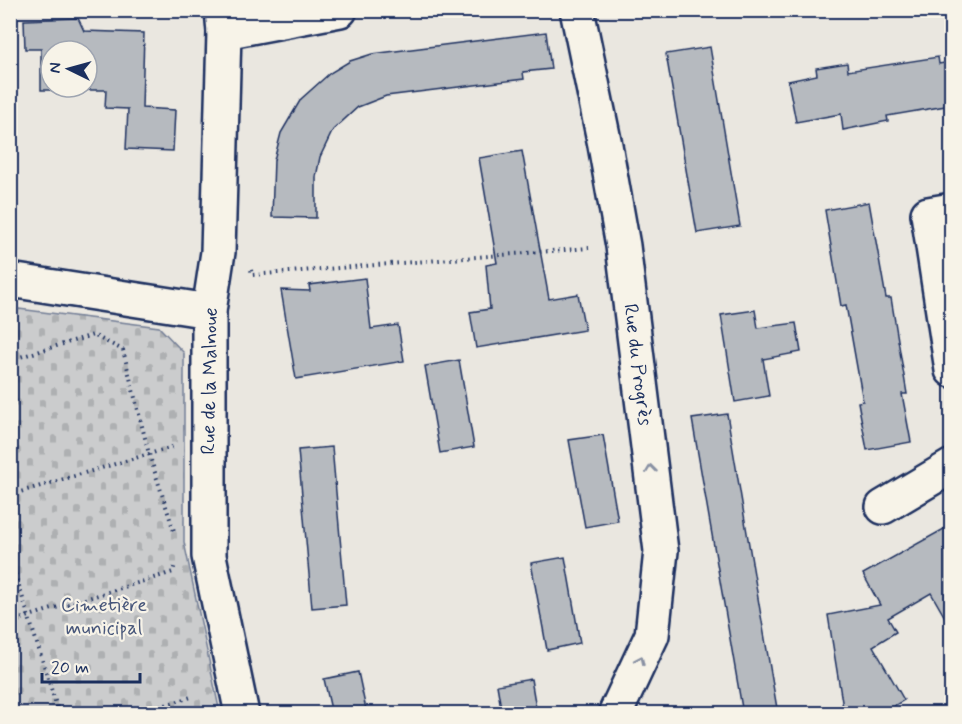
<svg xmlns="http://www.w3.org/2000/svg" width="962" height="724" font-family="Mynerve,sans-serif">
<defs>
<pattern id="cemetery-stones" width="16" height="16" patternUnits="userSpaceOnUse" patternTransform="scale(1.5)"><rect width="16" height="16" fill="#cbcccd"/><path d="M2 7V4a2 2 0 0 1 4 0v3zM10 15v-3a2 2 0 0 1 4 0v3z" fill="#aeb0b2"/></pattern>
</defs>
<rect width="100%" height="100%" fill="#eae7e0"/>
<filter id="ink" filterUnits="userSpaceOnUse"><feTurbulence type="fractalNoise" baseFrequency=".0167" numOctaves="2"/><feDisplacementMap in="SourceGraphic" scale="12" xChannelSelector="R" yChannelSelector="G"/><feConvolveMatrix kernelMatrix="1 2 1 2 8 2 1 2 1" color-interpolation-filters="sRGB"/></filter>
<g filter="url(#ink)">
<path fill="url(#cemetery-stones)" stroke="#737e96" stroke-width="1.5" d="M11,308L159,327L184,353V542L220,713H11Z"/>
<g fill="#b6babf" stroke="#1b2f5e" stroke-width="1.5" fill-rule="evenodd">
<path d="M78,18L84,31L144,33L142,108L175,110L173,151L126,149L128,109L105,108L106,90H41V49H25L24,20ZM51,51H87V87H51Z"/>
<path d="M546,32L551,69L523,72L524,79L386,96L358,107L333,130L320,157L316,177V218L272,217L274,160L281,133L301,99L330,73L350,61L372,54Z"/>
<path d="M710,47L740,226L697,233L666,54Z"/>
<path d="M938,57L939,64L951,62V105L887,116L888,121L843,130L841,114L796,122L788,81L817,75L816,68L847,63L848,71Z"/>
<path d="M522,151L549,299L578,294L585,330L476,348L470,312L490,309L486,265L497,263L479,158Z"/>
<path d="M869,202L886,298H891L907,394H902L911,442L867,450L858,402L863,401L846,305L841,306L825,210Z"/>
<path d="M365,278L371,329L398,325L404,361L296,379L281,290L310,291L309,285Z"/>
<path d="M755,310L758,328L796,323L801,352L763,359L769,396L735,402L721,315Z"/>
<path d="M459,360L474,447L440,453L425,366Z"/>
<path d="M727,414L760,610L778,714H743L692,419Z"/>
<path d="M603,435L618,521L585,527L569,440Z"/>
<path d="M332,447L346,605L312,608L298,450Z"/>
<path d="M951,525V628L931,593L888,618L896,632L873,646L904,700L881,714H844L828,615L880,605L863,574Z"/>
<path d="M565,557L580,643L547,650L531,563Z"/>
<path d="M358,672L367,714H332L324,679Z"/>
<path d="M531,679L537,714H502L497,685Z"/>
</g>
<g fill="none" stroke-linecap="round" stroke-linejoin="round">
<g stroke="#1b2f5e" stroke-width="38">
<g id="street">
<path d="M222,10L224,32L218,252L209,311V556L242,714"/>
<path id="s1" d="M577,10L605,145L623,246L661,551L652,635L615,714"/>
<path d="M224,32L340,10"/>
<path d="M952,210L928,214L952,370"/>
<path d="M10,280L209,311"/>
<path d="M883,507L952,466"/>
</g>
</g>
<g stroke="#1b2f5e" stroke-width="4" stroke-dasharray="1.5 4.5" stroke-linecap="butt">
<path d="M251,270L252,275L589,248"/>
<path d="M10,360L93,335L123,350L149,454L174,531"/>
<path d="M10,495L176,446"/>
<path d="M10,557L59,714"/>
<path d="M10,622L173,572L175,564"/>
<path d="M137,714L194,696"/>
</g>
<use href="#street" stroke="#f7f3e8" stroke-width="33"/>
</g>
<defs><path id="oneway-chevron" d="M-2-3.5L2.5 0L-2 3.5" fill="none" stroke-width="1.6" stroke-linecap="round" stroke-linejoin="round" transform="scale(1.5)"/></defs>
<g stroke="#8991a3">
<use href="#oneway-chevron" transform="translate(651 469) rotate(-97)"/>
<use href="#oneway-chevron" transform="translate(640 660) rotate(-65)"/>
</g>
</g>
<g text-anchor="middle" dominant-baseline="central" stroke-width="4.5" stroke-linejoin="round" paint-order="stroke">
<g font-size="20" fill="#1b2f5e" stroke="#f7f3e8">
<text stroke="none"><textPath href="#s1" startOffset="360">Rue du Progrès</textPath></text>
<text transform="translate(210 381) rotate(-89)">Rue de la Malnoue</text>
</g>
<g font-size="20" fill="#47567a" stroke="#f7f3e8">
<text x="104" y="605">Cimetière<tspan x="104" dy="23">municipal</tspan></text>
</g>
</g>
<rect width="962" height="724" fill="none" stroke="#f7f3e8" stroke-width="36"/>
<rect x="18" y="18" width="926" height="688" fill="none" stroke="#1b2f5e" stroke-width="2" filter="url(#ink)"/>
<g transform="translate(69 69) rotate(275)"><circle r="28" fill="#f7f3e8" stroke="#9fa5b1" stroke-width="1.5"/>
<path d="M0-4.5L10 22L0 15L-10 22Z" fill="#1b2f5e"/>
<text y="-9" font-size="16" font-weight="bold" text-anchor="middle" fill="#1b2f5e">N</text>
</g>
<path d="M42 673v9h98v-9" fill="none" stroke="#1b2f5e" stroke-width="3"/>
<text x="51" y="673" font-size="18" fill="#1b2f5e" stroke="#f7f3e8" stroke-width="4.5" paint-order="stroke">20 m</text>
</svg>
